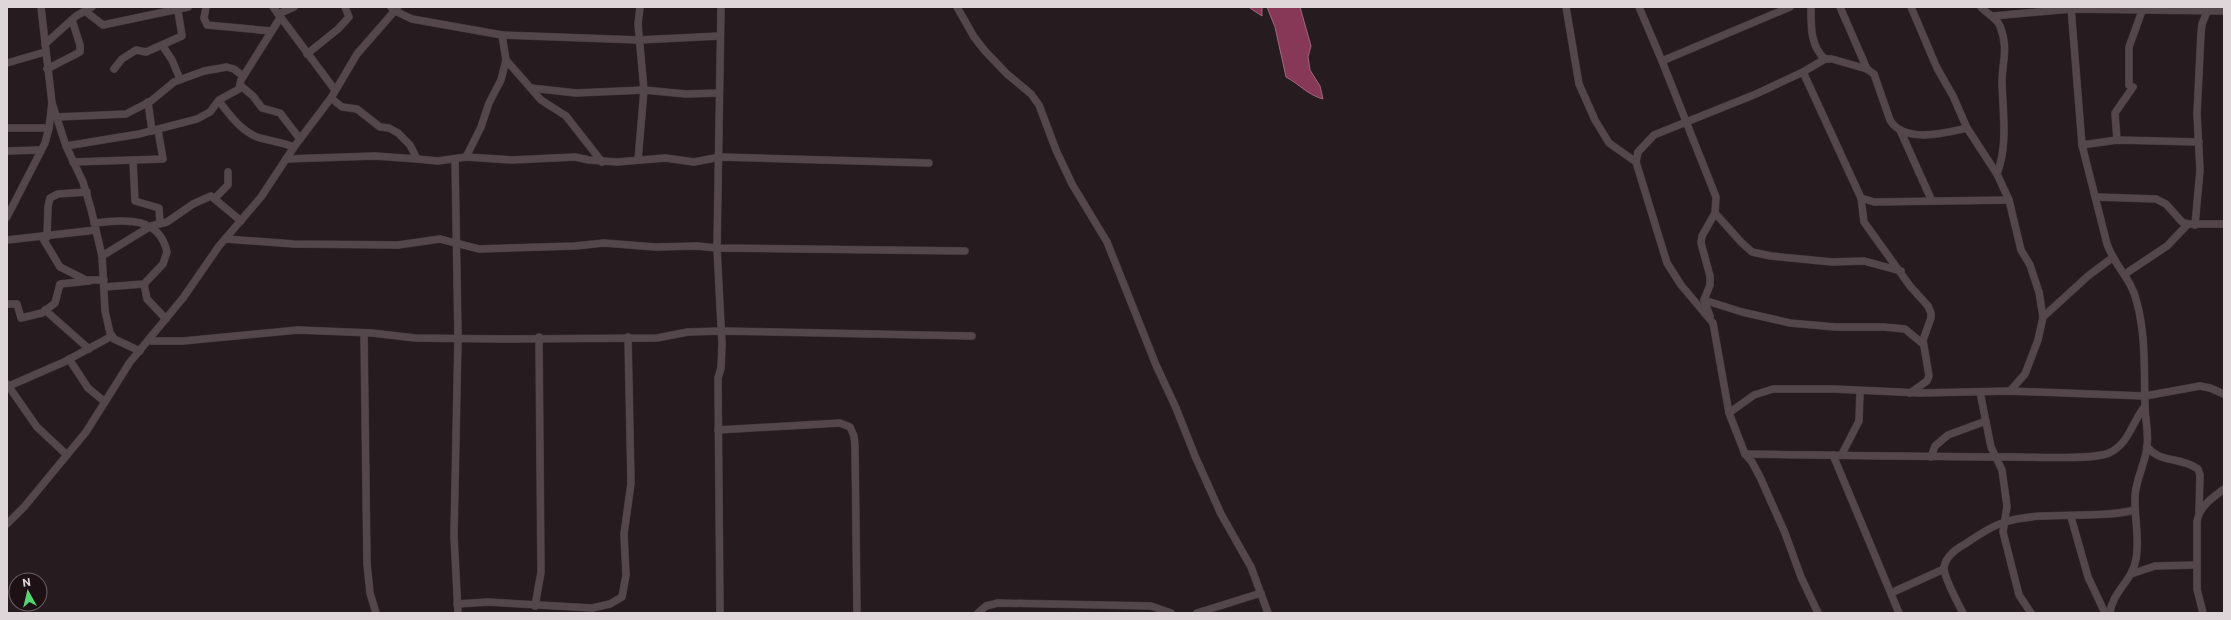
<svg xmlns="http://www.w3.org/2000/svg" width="2231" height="620" font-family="Commissioner,sans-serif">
<rect width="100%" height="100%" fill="#261b1e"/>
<g fill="#863856" stroke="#a1677d">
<path d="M1250,7H1262V16L1250,8Z"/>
<path d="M1267,7H1300L1311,46L1308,57L1310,70L1320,86L1323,99C1308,95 1299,84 1286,77L1275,27Z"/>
</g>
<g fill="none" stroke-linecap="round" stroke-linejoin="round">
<g stroke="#41383a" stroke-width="8">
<g id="minor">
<path d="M206,7L204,18L207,25L271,31"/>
<path d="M273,7L335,90"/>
<path d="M391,7L395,11L412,19L502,35L639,40L720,36"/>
<path d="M957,7L974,37L985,51L1007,74L1031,94L1039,105L1056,150L1072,184L1107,242L1156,365L1176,408L1195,456L1221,514L1251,567L1268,613"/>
<path d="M1566,7L1579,84L1595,120L1609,143L1636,162"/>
<path d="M1639,7L1662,61"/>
<path d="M1811,7C1811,25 1810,46 1825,59"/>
<path d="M1840,7L1867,69"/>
<path d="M1911,7L1937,68L1953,96L1967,128L1997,174L2009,200L2021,250L2030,265L2039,292L2043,317L2038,340L2025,374L2010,391"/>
<path d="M1981,7C1987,14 1996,17 2000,26C2009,49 2002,61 2002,83C2003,114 2008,145 1997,174"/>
<path d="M2071,7L2082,145L2107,244C2115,267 2132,279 2137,303C2146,336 2144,372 2145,406C2145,419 2149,432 2147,446C2146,462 2136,478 2135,496C2134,516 2140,539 2136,559C2133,580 2112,592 2110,613"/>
<path d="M85,11L103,25L188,7"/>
<path d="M278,14L294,7"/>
<path d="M1993,16L2071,9L2224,11"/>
<path d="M45,44L76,16L92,7"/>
<path d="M162,45L172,60L180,79"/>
<path d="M307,54L338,29L349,17L345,7"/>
<path d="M506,60L541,100L566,116L602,162"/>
<path d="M7,63L45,52"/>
<path d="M47,69L80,52V45L72,20"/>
<path d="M114,69L122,59L136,50L146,52L182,36L178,11"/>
<path d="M1803,72L1861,198L1874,202L2009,200"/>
<path d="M240,85L253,96L262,108L280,113L300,139"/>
<path d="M2129,85V47L2142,11"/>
<path d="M531,88L576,93L644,90L686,94L719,93"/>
<path d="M331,98L342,107L357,109L380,127L389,128L398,133L410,145L417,159L438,161L466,157L512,160L575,157L589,160L617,162L665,158L694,162L720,157L929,163"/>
<path d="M219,101C229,114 240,130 257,137C269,141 282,142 294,147"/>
<path d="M148,102L152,131"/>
<path d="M52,103L66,146L83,182L91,209L102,256L105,311L110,333L114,339L140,351"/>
<path d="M57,117L126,114L151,101L174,82L204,71L227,67L234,69L243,76"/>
<path d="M7,128H49"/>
<path d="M1900,130L1931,199"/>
<path d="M2117,140L2115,113L2133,87"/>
<path d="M2082,145L2117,140L2199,142"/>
<path d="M66,146L139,134L197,119L210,112L219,100L239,89L241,80L280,18"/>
<path d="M7,151L40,150"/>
<path d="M466,157L481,127L489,103L501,80L506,60L502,35"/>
<path d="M286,159L375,156L417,159"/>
<path d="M455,159L458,338L454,536L458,613"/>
<path d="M638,160L644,90L638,24L640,7"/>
<path d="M133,161L135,201L159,208L160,223"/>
<path d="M73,162L163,159L158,130"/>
<path d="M2096,197L2156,199L2166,204L2182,222L2188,224H2224"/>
<path d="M215,198L228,185V172"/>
<path d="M1861,198L1864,222L1910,286L1928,306L1931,313V318L1923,340L1929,376L1927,381L1910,393"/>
<path d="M1715,213L1741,242L1752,252L1771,256L1832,262L1864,261L1901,271"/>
<path d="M7,217L45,143L49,128L52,103L41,7"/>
<path d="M94,223C124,220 159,215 167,252L163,264L144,284L104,287"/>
<path d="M2195,225L2200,170L2197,114L2201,33L2202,24L2209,7"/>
<path d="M42,237L60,267L86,280H104"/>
<path d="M47,237L48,207L50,198L58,194L87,192"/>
<path d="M225,239L294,244L398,245L440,239L479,249L575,246L604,243L655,247L697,246L717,248L965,251"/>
<path d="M7,240L96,230"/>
<path d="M102,256L151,226L167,222L193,204L211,196L241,221"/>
<path d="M2125,274L2167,246L2188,224"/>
<path d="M144,284L147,299L166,319"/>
<path d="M1704,300L1742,312L1790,323L1835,327H1884L1905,329L1923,344"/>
<path d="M7,304H17L21,318L42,313L55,303L60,284L89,281"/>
<path d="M45,310L89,349"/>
<path d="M1710,316L1704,300L1710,285V276L1701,243L1702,236L1715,213L1716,197L1662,61L1790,7"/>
<path d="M2043,317L2088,276L2112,258"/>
<path d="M364,333L367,564L370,593L376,613"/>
<path d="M149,341H183L298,330L372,333L415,338L503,339L657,338L688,332L721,331L972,336"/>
<path d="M69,359L88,388L105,402"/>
<path d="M7,384L37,427L67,455"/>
<path d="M9,386L64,362L112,336"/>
<path d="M1980,392L1991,447L2002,470L2007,506L2003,532L2019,595L2031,613"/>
<path d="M1729,413L1754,395L1773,389H1834L1920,393L2010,391L2145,396L2200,386L2210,388L2224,394"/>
<path d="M718,430L840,423L850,427L854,436L855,446L857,613"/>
<path d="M2147,447C2162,464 2179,456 2198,469L2200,475L2199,512"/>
<path d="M1745,454C1836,455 1927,457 2018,457C2038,457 2093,460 2109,453C2129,444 2132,422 2145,406"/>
<path d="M1842,454L1859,421L1860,391"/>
<path d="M1833,455L1899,613"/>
<path d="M1931,457L1935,446L1948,435L1986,421"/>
<path d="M2071,517L2088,577L2105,613"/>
<path d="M7,524L24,507L86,432L130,362L183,298L219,246L261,197L294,147L331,98L357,54L398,7"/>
<path d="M2131,574L2155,566L2196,565"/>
<path d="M1891,593L1944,569"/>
<path d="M457,604L488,602L592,608L610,604L622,597L626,575L624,534L631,483L628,337"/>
<path d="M535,606L541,572L539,337"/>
<path d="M720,613L718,378L721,368L722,345L717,248L721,7"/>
<path d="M978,613L986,606L998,603L1151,606L1171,613"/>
<path d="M1197,613L1261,593"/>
<path d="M1818,613L1801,577L1785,533L1760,477L1752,462L1745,454L1729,413L1713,323L1681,285L1667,263L1636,162L1638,152L1654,135L1756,94L1803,72L1825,59H1832L1867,69L1874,74L1890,120C1904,144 1945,133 1967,128"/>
<path d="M1963,613C1958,603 1944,578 1944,568C1945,557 1956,549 1965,544C1977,536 1991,526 2005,522C2044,510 2093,520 2135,510"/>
<path d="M2203,613L2197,589V521C2200,506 2212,498 2224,489"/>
</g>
</g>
<use href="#minor" stroke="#54474b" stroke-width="7"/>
</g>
<rect width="2231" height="620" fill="none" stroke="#dfd6d9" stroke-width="16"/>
<g transform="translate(28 592) rotate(352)"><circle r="19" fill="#1d1115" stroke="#6b6063"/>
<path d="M0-3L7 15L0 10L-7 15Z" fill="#54d672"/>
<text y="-6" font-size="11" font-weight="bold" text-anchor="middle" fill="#dfd6d9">N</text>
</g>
</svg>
